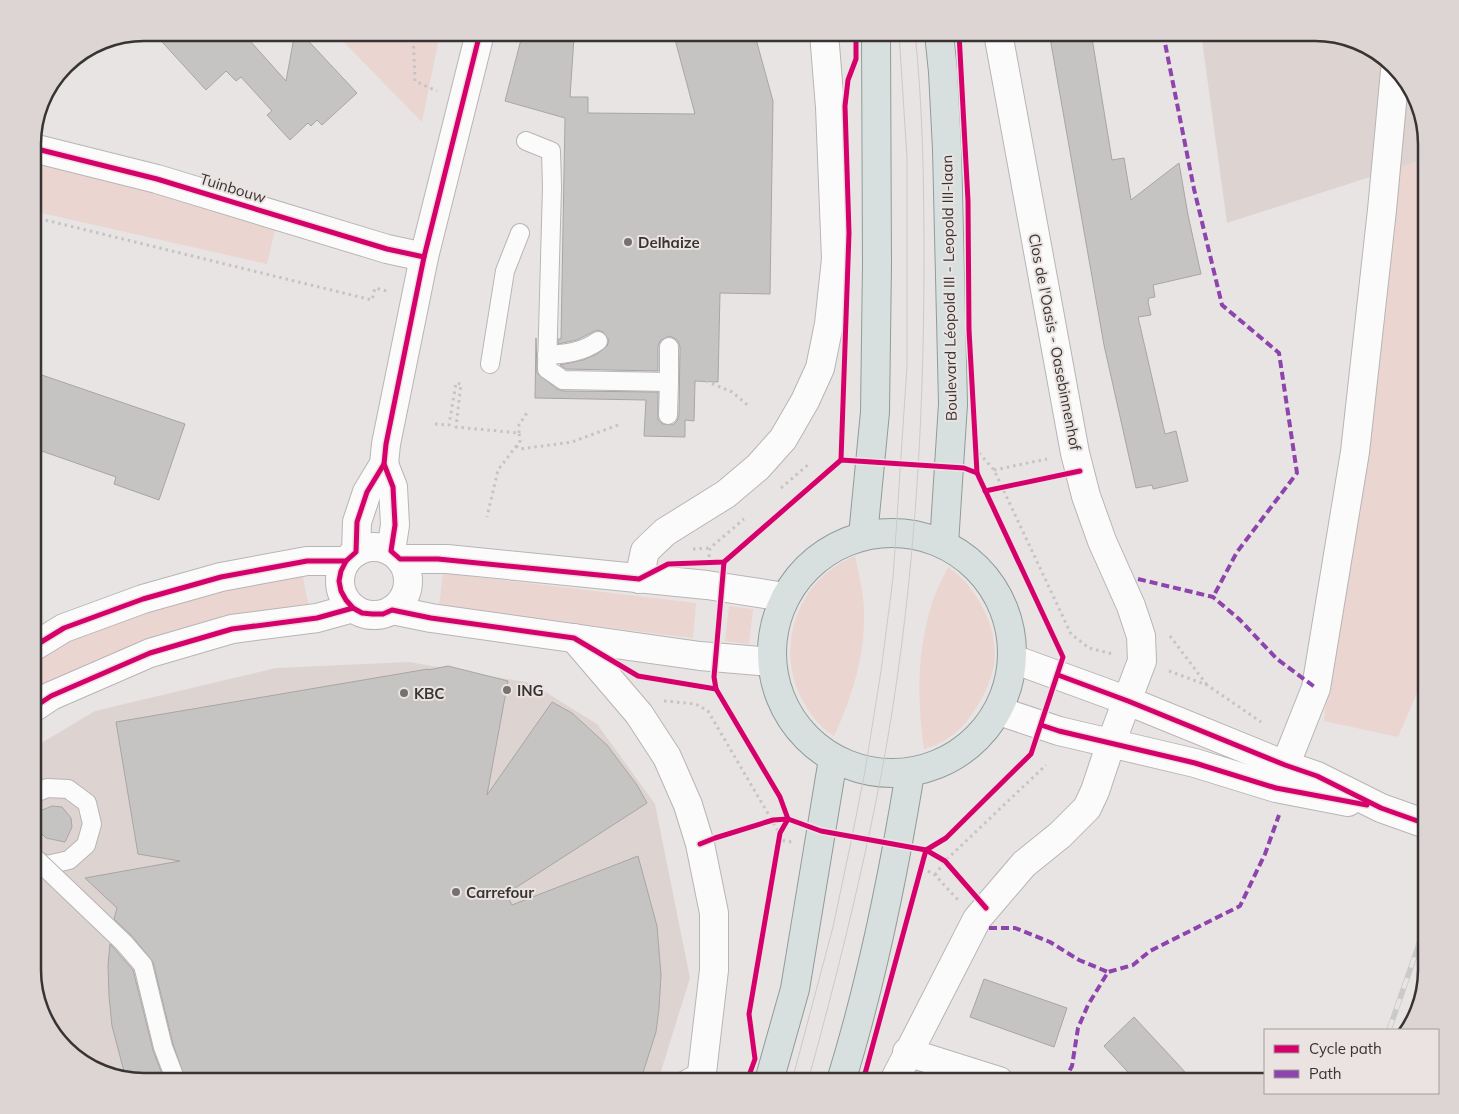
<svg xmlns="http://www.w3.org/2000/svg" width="1459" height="1114" font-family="Mulish,sans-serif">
<rect width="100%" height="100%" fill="#e8e4e3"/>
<g fill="#ddd4d1">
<path d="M1201,33H1315L1383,56L1415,95L1426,144V159L1227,223Z"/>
<path d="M409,662L531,683L597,724L655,804L690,978L658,1081H144L76,1058L44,1019L33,977V748L95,711L276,668Z"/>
</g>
<g fill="#ead5d0">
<path d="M335,33H440L422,122Z"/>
<path d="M1426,159V672L1398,737L1324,721L1380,174Z"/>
<path d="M33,161L149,187L276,226L267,264L33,211Z"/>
<path d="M855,556C859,575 864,594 864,613C865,656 852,697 834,736C820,728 809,713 802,699C774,645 799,578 855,556Z"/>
<path d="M948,567C977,587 1000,630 994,666C990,685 981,701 970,717C959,732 942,745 924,749C917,699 917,651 932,603C936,590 943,578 948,567Z"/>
<path d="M302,572L309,608L33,696V656L70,637L205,589Z"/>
<path d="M443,573L696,603L693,638L439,607Z"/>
<path d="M729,606L753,609L749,644L725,641Z"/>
</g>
<g fill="#c6c4c3" stroke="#a8a5a4">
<path d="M153,32H242L286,81L295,32H300L357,93L322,125L317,120L311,126L308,123L290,140L267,115L272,111L241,77L236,81L226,71L206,90Z"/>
<path d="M523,32H556L574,37L570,97H588V113L695,114L673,32H754L773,101L770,294L720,293L718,382L695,381L694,421L685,420V437L644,436L646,400L535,398L536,338L537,373L557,389L563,391L658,392V420L663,424L673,425L677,421L679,415L680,347L678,341L674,338L669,336L660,341L658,347V371L566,369L560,365L583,360L597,354L607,346L609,340L603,332L597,330L577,340L558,344V339H561L565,118L505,101Z"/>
<path d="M1049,32H1091L1112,160L1124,158L1131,200L1179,163L1188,215L1201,274L1153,285L1155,297L1149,298L1148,302L1151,315L1138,317L1165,434L1176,431L1188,481L1153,489L1152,485L1136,488L1104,345Z"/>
<path d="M33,372L185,424L159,500L114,484L116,477L33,448Z"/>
<path d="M448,666L508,681L487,795L552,702L572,713L607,745L637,785L647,803L506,894L512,905L638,856L657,926L661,975L659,1009L656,1032L640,1082H186L173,1044L153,962L132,936L114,919L117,908L85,878L180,861L138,854L116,722L428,669V670Z"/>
<path d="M52,806L62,807L71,818L72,827L65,842L46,838L38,830L37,821L40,813L42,810Z"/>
<path d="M110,944L133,970L153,1050L165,1082H144L125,1075L112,1026L109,996L108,965Z"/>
<path d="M984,979L1067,1008L1054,1047L970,1017Z"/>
<path d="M1134,1017L1174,1060L1194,1082H1137L1104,1046Z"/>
</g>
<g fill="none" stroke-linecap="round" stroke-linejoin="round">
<g stroke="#b8b5b4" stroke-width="20">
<g id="service">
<path d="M526,141L551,151L552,187L547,369L563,380L669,382V347"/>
<path d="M547,355C566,354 583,352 598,341"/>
<path d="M490,364L505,271L520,233"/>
<path d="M668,415L669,382"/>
<path d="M33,794L47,788L68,789L87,803L92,824L86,845L69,860L47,865L33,859"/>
<path d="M683,1081L703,1070"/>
</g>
</g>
<g stroke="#b8b5b4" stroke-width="30">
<g id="minor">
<path d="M33,148L157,179L387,249L424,257"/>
<path d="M384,464L393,487L395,525L391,551"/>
<path d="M356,552L357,522L367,492L384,464L386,444L424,257L480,33"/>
<path d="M639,579L645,551L665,532L726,494L758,467L783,439L805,401L820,368L829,324L836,259L830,107L824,33"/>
<path d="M574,638L639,714L667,757L688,805L700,844L714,913V970L701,1081"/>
<path d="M1277,786L1316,688L1355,452L1382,210L1395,71"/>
<path d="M907,1052L999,1081"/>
<path d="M894,1081L977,919L1024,864L1060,835L1087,808L1095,791L1111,743L1142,661L1141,636L1131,606L1102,541L1086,496L1075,453L998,33"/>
</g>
</g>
<g stroke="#b8b5b4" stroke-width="30">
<g id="tertiary">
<circle cx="374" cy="581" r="34"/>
<path d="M400,559H447L707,585L785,597"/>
<path d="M392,610L431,618L700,656L771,662"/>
<path d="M33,647L64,628L143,599L221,577L307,561H346"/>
<path d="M1013,659L1128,701L1285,765L1317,776L1381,808L1426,824"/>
<path d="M33,708L51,696L150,653L232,629L317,618L353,608"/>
<path d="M999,711L1059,731L1195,763L1276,788L1348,802"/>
</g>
</g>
<g stroke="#8f9c9a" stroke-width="30">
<g id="primary">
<path d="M939,33L943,72L947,149L953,404L944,544"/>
<circle cx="892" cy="653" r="120"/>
<path d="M863,536L875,412L877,264L876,33"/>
<path d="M769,1081L795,989L833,759"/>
<path d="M841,1081C872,981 893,877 910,773"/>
</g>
</g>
<g stroke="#c5c4c3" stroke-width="3" stroke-dasharray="2.5 4" stroke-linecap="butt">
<path d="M413,33L415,81L437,91"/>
<path d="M33,217L372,300L375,288L387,291"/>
<path d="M706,381L732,392L750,407"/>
<path d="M435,424L449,425L456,383L461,384L456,427L519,433L520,441L498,470L487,517"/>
<path d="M519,433V425L528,411"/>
<path d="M516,446L520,449L572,442L618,425"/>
<path d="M979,453L994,470L1071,634L1089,648L1113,654"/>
<path d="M994,470L1047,459"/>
<path d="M781,488L810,463"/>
<path d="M693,549L710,548"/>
<path d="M709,557L710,548L744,519"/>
<path d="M1170,636L1207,685"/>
<path d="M1169,671L1207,685L1261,722"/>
<path d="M664,701L696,704L708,711L784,841L792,842"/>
<path d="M928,871L935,875L958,900"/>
<path d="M935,875L945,861L1046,765"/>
</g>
<use href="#service" stroke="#fcfbfb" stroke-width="18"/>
<use href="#minor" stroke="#fcfbfb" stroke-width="28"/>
<use href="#tertiary" stroke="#fcfbfb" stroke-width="28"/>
<use href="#primary" stroke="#d8e0df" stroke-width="28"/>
<g stroke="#cbcaca" stroke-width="1">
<path d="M792,1081L833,927L852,837L865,771L881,671L893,578L907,366V158L899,33"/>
<path d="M808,1081C836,980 861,879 881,776C913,606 924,433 924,261C924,185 923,108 915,33"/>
</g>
<g stroke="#cbcaca" stroke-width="5.5">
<g id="rail">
<path d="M1389,1030L1426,924"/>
<path d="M1405,1030L1426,970"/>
</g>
</g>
<use href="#rail" stroke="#eae3e1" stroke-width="4" stroke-dasharray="11" stroke-linecap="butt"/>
<g stroke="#b8b5b4" stroke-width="20" stroke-linecap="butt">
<path id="service-bridge" d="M33,856L124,943L143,965L163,1047L176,1081"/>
</g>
<use href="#service-bridge" stroke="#fcfbfb" stroke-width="18"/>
<g stroke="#8e44ad" stroke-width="4" stroke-dasharray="8 4" stroke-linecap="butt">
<path d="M1163,33L1194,189L1222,305L1279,353L1297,473L1237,552L1213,597"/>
<path d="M1138,579L1213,597L1239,619L1277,659L1316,688"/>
<path d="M989,928H1015L1050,942L1079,960L1108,972"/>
<path d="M1064,1081L1072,1066L1078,1028L1088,1005L1108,972L1133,965L1150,951L1240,906L1265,854L1279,815"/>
</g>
<g stroke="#eae3e1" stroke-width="8">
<g id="cycleway">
<path d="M480,33L424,257L386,444L384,464L367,492L357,522L356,552L346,561L341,571L339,581L341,591L346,600L353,608L362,613L372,614H383L392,610L431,618L574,638L638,676L716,689"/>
<path d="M33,148L157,179L387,249L424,257"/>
<path d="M841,460L849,233L845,106L848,80L856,59V33"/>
<path d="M384,464L393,487L395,525L391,551L400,559H438L639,579L668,564L724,562L841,460L949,467L964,468L977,473"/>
<path d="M985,491L1080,471"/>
<path d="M724,562L714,677L716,689L780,797L788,819"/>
<path d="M33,647L64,628L143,599L221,577L307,561H346"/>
<path d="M1058,675L1128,701L1285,765L1317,776L1381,808L1426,824"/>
<path d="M33,708L51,696L150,653L232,629L317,618L353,608"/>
<path d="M1041,725L1059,731L1195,763L1276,788L1367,805"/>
<path d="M700,844L715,838L773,820L788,819L821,831L926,850L945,861L986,908"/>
<path d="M747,1081L755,1059L749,1014L780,833L788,819"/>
<path d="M863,1081L926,850L946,838L1031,754L1063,657L977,473L969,330L968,201L959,33"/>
</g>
</g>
<use href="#cycleway" stroke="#d6006c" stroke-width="5"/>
</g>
<g fill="#757271" stroke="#eae3e1" stroke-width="2">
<circle cx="628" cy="242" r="5"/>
<circle cx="507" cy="690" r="5"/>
<circle cx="404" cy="693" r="5"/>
<circle cx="456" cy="892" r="5"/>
</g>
<g text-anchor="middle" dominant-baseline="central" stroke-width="4" stroke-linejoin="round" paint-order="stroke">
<g font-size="15" fill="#373433" stroke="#eae3e1">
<text transform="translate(233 188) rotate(17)">Tuinbouw</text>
<text transform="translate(949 288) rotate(-91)">Boulevard Léopold III - Leopold III-laan</text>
<text transform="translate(1055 342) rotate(79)">Clos de l'Oasis - Oasebinnenhof</text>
</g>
<g font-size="15" font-weight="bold" fill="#373433" stroke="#eae3e1" text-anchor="start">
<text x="638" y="242">Delhaize</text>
<text x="517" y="690">ING</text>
<text x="414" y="693">KBC</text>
<text x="466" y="892">Carrefour</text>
</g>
</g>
<path d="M0 0H1459V1114H0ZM144 41H1315A103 103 0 0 1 1418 144V970A103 103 0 0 1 1315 1073H144A103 103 0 0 1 41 970V144A103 103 0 0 1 144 41Z" fill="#dcd5d3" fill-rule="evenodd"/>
<path fill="none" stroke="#373433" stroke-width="2.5" d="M144 41H1315A103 103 0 0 1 1418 144V970A103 103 0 0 1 1315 1073H144A103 103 0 0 1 41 970V144A103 103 0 0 1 144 41Z"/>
<rect x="1264" y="1029" width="175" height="65" fill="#eae3e1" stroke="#a29d9b"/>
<rect x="1274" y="1045" width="25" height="8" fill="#d6006c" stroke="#a29d9b"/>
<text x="1309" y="1054" font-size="15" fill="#373433">Cycle path</text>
<rect x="1274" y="1070" width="25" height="8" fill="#8e44ad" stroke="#a29d9b"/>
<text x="1309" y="1079" font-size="15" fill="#373433">Path</text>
</svg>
